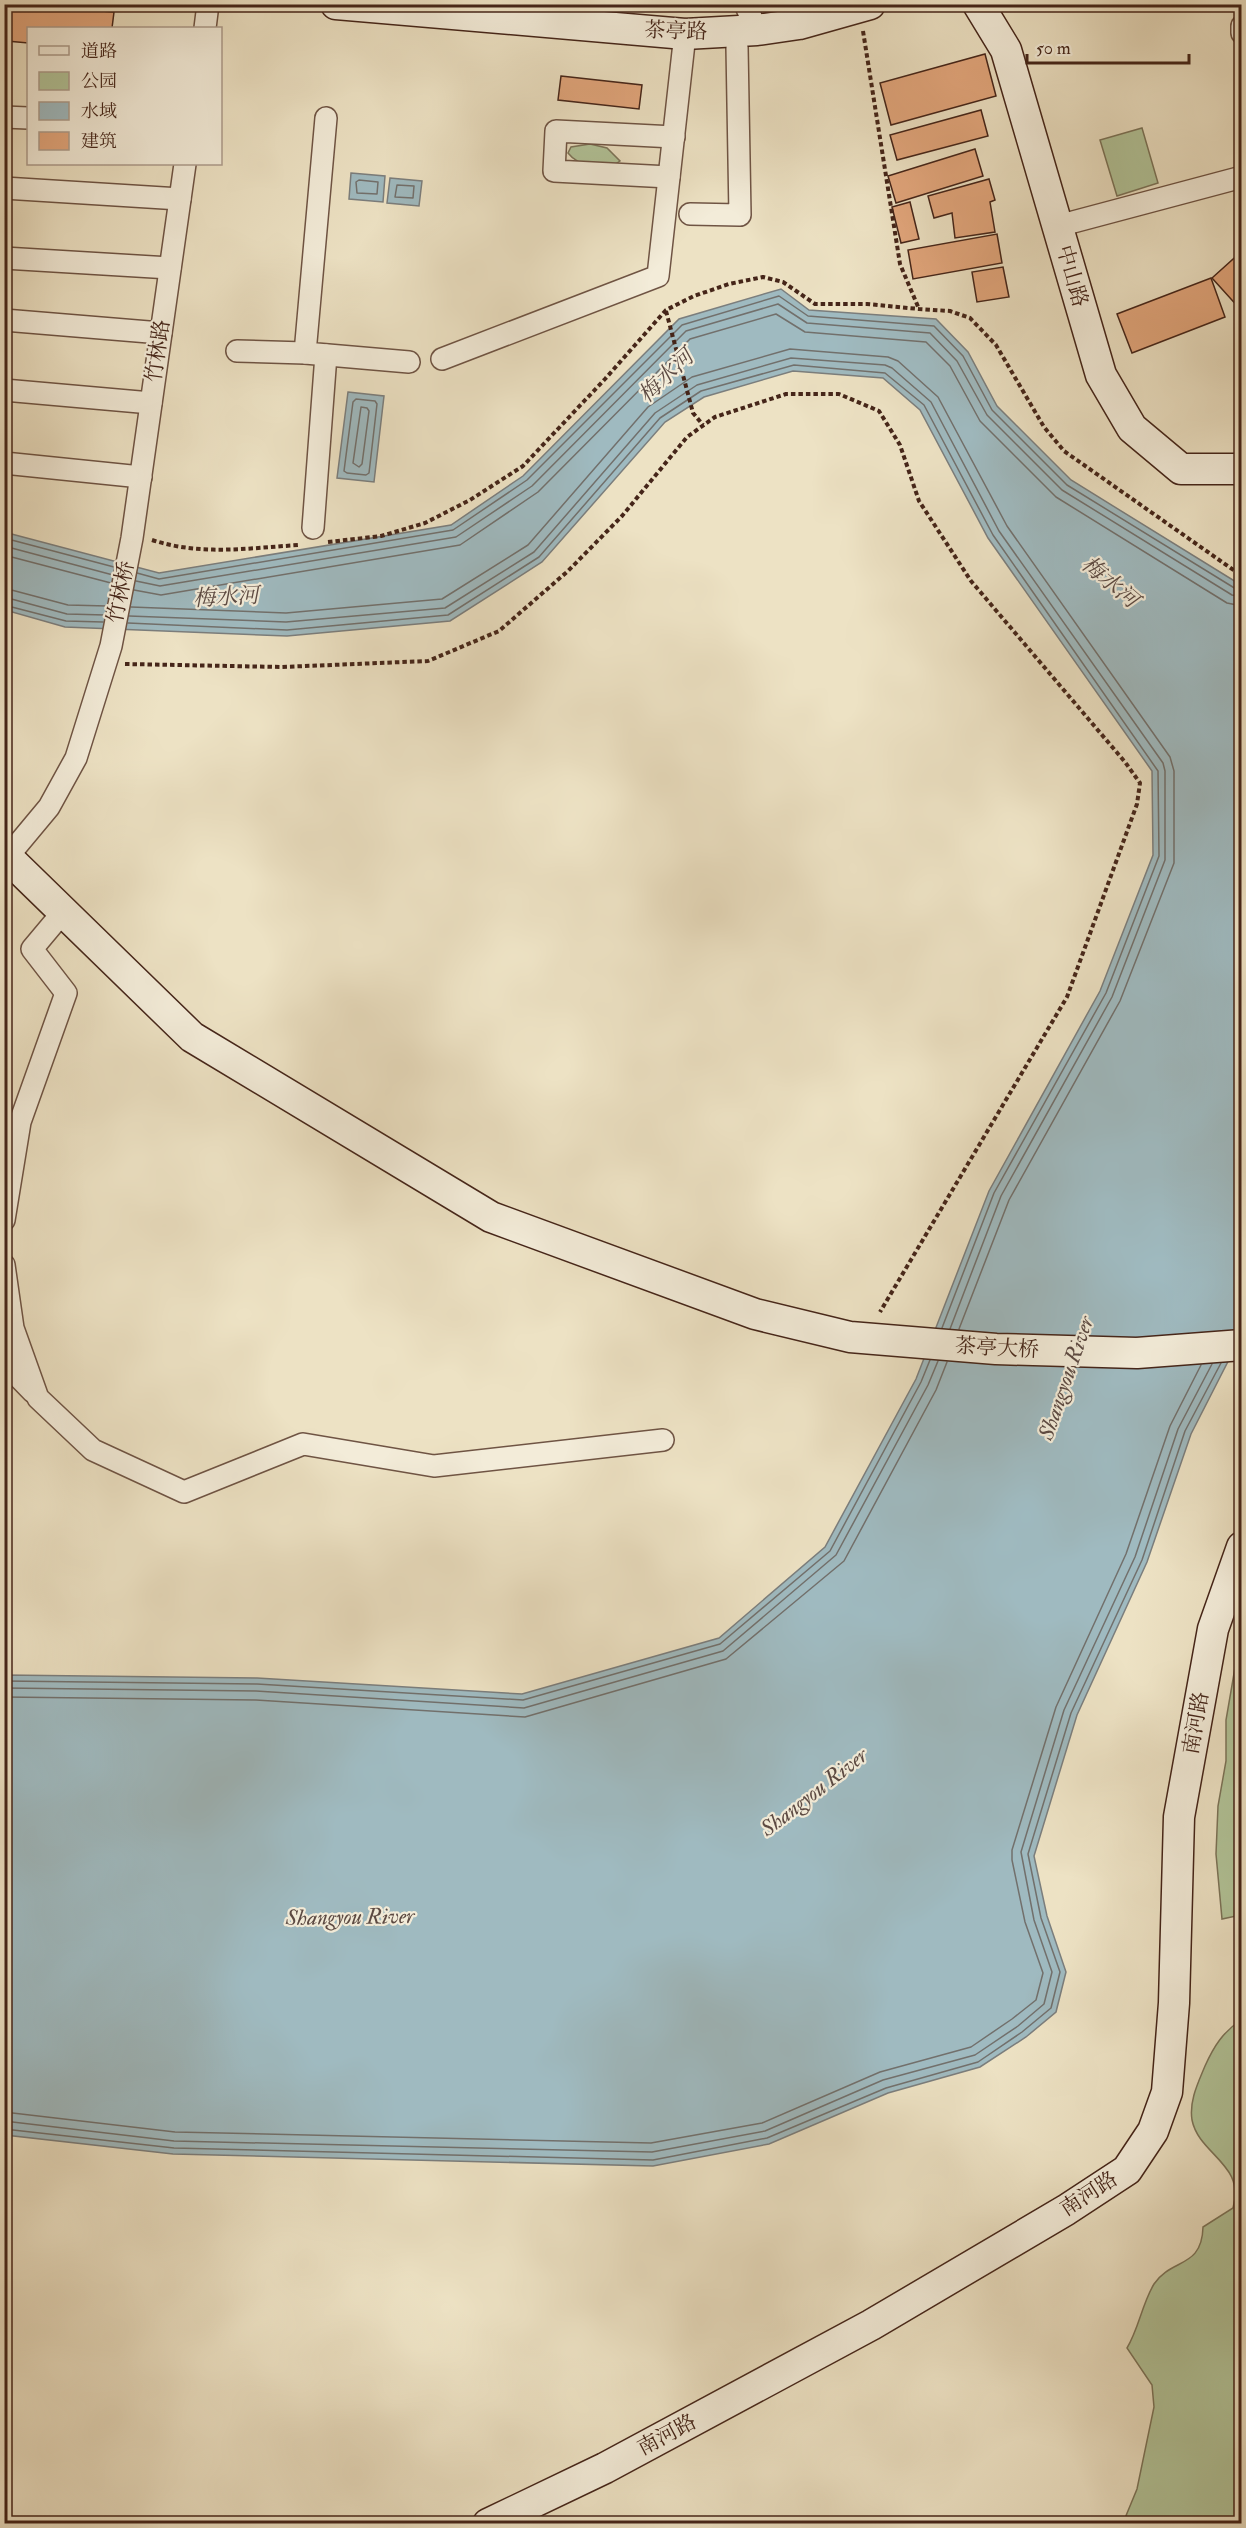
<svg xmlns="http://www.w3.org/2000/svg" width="1246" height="2528" font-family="'IM FELL Double Pica','Noto Serif SC',serif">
<rect width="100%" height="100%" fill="#ede2c4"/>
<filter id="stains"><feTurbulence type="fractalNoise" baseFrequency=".00333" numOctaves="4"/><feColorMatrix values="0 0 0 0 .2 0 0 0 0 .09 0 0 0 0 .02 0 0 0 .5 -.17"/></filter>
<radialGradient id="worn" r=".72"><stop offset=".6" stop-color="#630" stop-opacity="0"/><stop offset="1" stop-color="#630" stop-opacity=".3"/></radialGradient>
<g fill="#b2c499" stroke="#7c7459" stroke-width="1.5">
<path d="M1142,128L1158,183L1117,196L1100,140Z"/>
<path d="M590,144L607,148L620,161C605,173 578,166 568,153L571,147Z"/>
<path d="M1241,1647V1915L1222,1919L1216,1854L1218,1806L1226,1761V1720L1237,1656Z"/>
<path d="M1241,2020V2523H1123L1137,2489L1154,2407L1152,2385L1127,2348C1139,2328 1142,2304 1154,2284C1171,2258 1202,2269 1203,2227L1233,2208C1246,2164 1199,2155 1192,2120C1189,2101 1198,2083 1205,2066C1214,2046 1223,2032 1241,2020Z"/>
</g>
<g fill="#9fbac0" stroke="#7b7e7d" stroke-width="1.5">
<path d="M351,173L385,176L383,202L349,199Z"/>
<path d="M390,178L422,181L419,206L387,203Z"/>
<path d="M781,289L809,310L936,319L968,352L997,406L1071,480L1241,585V1336L1191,1434L1147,1562L1077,1715L1034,1856L1047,1916L1066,1972L1056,2012L1026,2037L980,2067L888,2093L769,2144L653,2166L173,2154L5,2135V1675L257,1678L522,1694L719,1638L825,1547L916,1379L989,1191L1100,991L1153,855L1152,771L988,538L920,410L883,378L793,371L704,397L665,422L542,562L450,621L287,636L65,627L5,610L4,532L159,573L451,525L523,476L679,319Z"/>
<path d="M348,392L384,396L374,482L337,478Z"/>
</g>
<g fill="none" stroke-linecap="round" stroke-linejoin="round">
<g stroke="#72706c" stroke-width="1.5">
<path d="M359,180L378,182L377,194L357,193L356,182Z"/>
<path d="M397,185L414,186L413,198L395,197Z"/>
<path d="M356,399L375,401L377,404L369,473L366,475L347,473L344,471L353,402Z"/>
<path d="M361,407L367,408L369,411L362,464L359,467L353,463Z"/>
<path d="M4,538L114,567"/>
<path d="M4,546L113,575"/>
<path d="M4,555L111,583"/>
<path d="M137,573L159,579L453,530L527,480L682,325L779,296L808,316L934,326L963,356L992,410L1067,485L1236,589L1242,590"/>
<path d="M136,581L160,586L456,537L532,486L686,331L778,304L807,323L930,333L957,361L987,415L1062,490L1232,595L1242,597"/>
<path d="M4,588L68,605L107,606"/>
<path d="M134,590L161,595L460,545L538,492L690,339L776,314L805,332L926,342L950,366L980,421L1056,497L1227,603L1242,606"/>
<path d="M4,597L67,614L105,615"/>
<path d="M4,605L66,621L103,622"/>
<path d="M131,607L286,613L442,599L528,545L648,407L692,377L790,349L888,357L898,361L938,397L1007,526L1170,757L1174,771V863L1120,1001L1009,1200L959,1329"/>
<path d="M129,616L286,622L445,608L534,552L655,413L697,385L791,358L885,365L892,368L931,402L999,531L1163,763L1165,771V860L1112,997L1001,1196L950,1329"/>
<path d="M128,623L287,630L448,615L539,557L660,418L701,391L794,365L885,373L924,405L993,535L1158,771L1159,856L1106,993L994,1193L942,1328"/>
<path d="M4,1681L257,1684L523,1700L720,1644L830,1551L921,1382L930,1360"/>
<path d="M4,1688L256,1691L524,1708L723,1651L836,1555L928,1385L938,1361"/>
<path d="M4,1697L256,1700L525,1717L726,1659L844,1561L936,1390L947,1362"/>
<path d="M4,2112L175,2132L651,2143L762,2123L880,2072L971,2047L1012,2019L1036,2000L1043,1973L1025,1922L1012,1860V1850L1056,1707L1126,1554L1170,1426L1201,1365"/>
<path d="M4,2121L174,2141L652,2152L765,2131L883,2080L975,2055L1018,2026L1044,2004L1052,1972L1034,1920L1021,1852L1064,1710L1135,1557L1178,1429L1212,1364"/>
<path d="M4,2129L174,2148L653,2160L767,2138L886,2088L978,2062L1022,2032L1051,2008L1060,1972L1041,1918L1028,1854L1071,1713L1142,1560L1185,1431L1221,1363"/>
</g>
</g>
<g fill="#e2a67c" stroke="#452519" stroke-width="1.5">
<path d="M10,4L114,12L112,28H28V43L7,41Z"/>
<path d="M985,54L996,96L891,125L880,83Z"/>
<path d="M561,76L642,85L639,109L558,100Z"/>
<path d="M981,110L988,136L897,160L890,135Z"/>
<path d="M975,149L983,176L896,203L888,176Z"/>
<path d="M989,179L995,200L990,202L995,232L955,238L952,213L934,218L928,196Z"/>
<path d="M910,202L919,239L901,243L892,207Z"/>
<path d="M997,234L1002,263L913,279L908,250Z"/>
<path d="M1242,251V307L1240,309L1212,278Z"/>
<path d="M1003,267L1009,297L977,302L972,272Z"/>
<path d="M1211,278L1225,317L1132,353L1117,314Z"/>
</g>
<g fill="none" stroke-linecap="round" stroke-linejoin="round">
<g stroke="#6f5444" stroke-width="24">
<g id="street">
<path d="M745,4L757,30"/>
<path d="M1242,26V33"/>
<path d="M205,28L208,4"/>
<path d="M4,117L28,118"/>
<path d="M326,118L305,353L409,362"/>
<path d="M669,177L554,171L556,131L674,137"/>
<path d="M4,188L180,199"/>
<path d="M690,214L740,215L737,47"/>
<path d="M1058,226L1242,177"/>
<path d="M4,258L170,268"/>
<path d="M4,320L161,333"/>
<path d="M237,351L305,353"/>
<path d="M442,359L658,276L685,34"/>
<path d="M4,390L151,403"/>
<path d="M4,463L141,477"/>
<path d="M313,528L326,355"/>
<path d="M4,861L49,807L76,758L111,646L132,538L185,164"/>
<path d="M4,1220L20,1122L66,993L32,949L63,912"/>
<path d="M4,1265L13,1328L38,1398L93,1450L184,1492L303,1444L434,1466L663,1440"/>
<path d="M4,1362L33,1392"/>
</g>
</g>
<g stroke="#452519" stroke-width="33">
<g id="secondary">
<path d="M336,4L685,34L757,30L799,24L870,4"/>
<path d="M978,4L1006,50L1101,375L1132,428L1181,469H1242"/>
<path d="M4,854L192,1037L491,1217L755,1314L850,1337L996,1349L1137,1353L1242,1345"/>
<path d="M488,2524L605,2468L871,2325L1066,2210L1127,2170L1153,2131L1167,2092L1174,2003L1179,1817L1213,1629L1242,1547"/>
</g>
</g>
<g stroke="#452519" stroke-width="4" stroke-dasharray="4.5 3" stroke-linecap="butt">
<path d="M863,31L900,264L919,309"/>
<path d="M666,311L693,413L703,425"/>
<path d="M152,540C201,556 249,548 299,545"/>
<path d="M328,542L381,536L425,523L470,500L523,466L605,379L666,310L694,296L729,284L763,277L783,282L815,304H867L919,309L950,311L970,318L996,345L1044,427L1064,451L1242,576"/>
<path d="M125,664L282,667L428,661L499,631L568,571L622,516L687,437L715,417L786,394H839L879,411L900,445L919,501L971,581L1125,762L1140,783L1137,804L1067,997L880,1312"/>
</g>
<use href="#street" stroke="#f3ecd9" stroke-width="21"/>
<use href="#secondary" stroke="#f3ecd9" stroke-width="30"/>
</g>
<g text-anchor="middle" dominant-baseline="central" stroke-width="4.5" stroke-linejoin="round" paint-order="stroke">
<g font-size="21" fill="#452519" stroke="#f3ecd9">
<text transform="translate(676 31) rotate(2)">茶亭路</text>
<text transform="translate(1072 276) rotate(74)">中山路</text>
<text transform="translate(158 351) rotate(-82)">竹林路</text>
<text transform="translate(121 592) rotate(-79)">竹林桥</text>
<text transform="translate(997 1348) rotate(3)">茶亭大桥</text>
<text transform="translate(1196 1723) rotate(-80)">南河路</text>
<text transform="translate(1089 2194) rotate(-33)">南河路</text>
<text transform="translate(667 2435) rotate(-28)">南河路</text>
</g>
<g font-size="22" font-style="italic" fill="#5c4a43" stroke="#f3ecd9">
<text transform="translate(666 376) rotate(-43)">梅水河</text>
<text transform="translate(1110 582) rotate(40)">梅水河</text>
<text transform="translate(226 597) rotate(-3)">梅水河</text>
<text transform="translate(1066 1378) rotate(-71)">Shangyou River</text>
<text transform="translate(814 1792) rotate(-38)">Shangyou River</text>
<text transform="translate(350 1917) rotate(-1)">Shangyou River</text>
</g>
</g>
<rect width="1246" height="2528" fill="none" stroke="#ede2c4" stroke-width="24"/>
<rect x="6" y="6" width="1234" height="2516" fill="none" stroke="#452519" stroke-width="3"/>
<rect x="12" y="12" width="1222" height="2504" fill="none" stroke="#452519" stroke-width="1.5"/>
<rect x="27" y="27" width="195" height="138" fill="#f3ecd9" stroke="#ad9c8c" stroke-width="1.5"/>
<rect x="39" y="46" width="30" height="9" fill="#f3ecd9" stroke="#ad9c8c" stroke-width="1.5"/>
<text x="81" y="57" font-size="18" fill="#452519">道路</text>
<rect x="39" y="72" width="30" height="18" fill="#b2c499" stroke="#ad9c8c" stroke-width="1.5"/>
<text x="81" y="87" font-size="18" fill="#452519">公园</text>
<rect x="39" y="102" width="30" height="18" fill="#9fbac0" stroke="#ad9c8c" stroke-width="1.5"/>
<text x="81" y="117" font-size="18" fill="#452519">水域</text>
<rect x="39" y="132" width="30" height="18" fill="#e2a67c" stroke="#ad9c8c" stroke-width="1.5"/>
<text x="81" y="147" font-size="18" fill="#452519">建筑</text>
<path d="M1027 54v9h162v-9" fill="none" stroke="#452519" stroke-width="3"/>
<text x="1036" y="54" font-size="18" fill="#452519" stroke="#f3ecd9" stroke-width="4.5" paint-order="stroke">50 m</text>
<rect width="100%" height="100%" filter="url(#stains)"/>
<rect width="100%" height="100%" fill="url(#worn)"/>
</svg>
